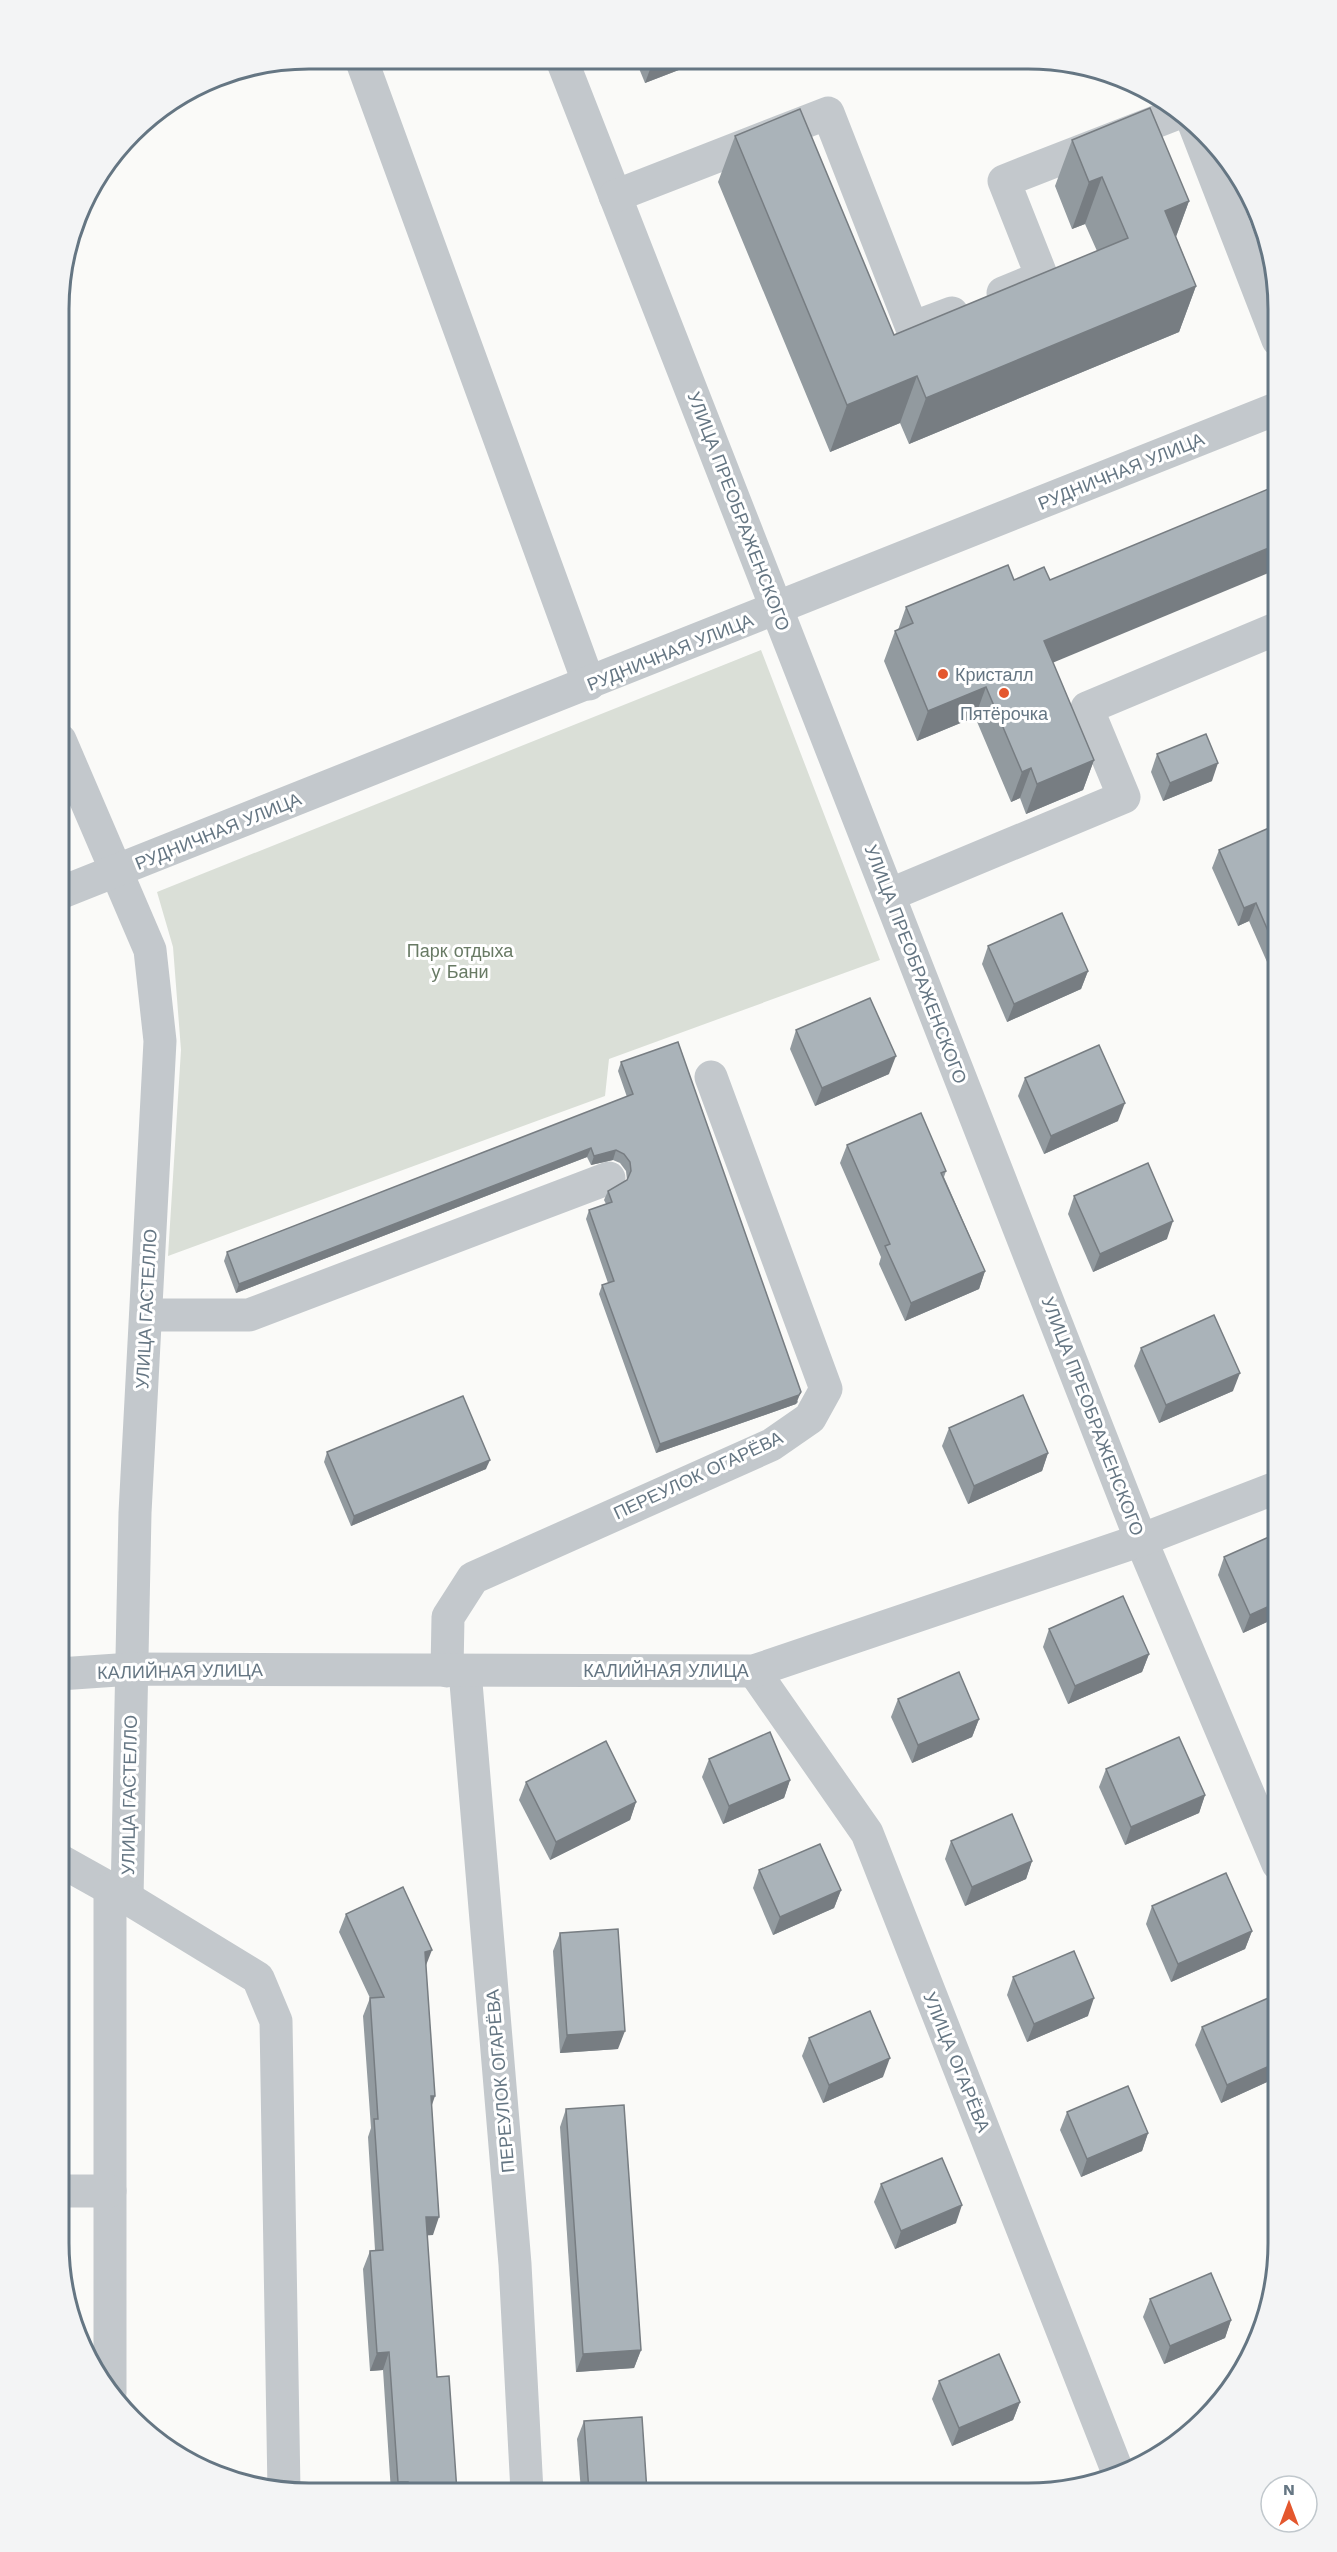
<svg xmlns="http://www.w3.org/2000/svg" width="1337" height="2552" font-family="'Work Sans',sans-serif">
<rect width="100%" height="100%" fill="#fafaf8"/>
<path fill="#dadfd7" d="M761,650L880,960L609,1059L605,1096L168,1256L181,1050L173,947L157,892Z"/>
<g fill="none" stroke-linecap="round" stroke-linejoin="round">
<g stroke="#c3c8cc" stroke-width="33">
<path d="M361,59L589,684"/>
<path d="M562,60L1141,1540L1278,1864"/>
<path d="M1193,121L1278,340"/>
<path d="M615,196L828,113L912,328L952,313"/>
<path d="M1003,293L1042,277L1004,181L1181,112"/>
<path d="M60,740L150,950L160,1041L135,1513L127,1898"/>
<path d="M60,893L1278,408"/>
<path d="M889,895L1124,797L1087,708L1278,628"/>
<path d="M146,1315H249L609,1178"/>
<path d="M447,1671L448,1617L473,1578L771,1445L810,1418L826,1389L711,1077"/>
<path d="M465,1671L515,2264L527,2492"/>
<path d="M754,1671L867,1833L1119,2475"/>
<path d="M59,1674L132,1669L754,1671L1141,1540L1278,1487"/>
<path d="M59,1860L127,1898L258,1978L276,2021L284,2491"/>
<path d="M110,1889V2393"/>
<path d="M59,2191H110"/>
</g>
</g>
<g fill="#929a9f">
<path d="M636,61H702L645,83Z"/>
<path d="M735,136L894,335L1097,251L1085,224L1072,229L1055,186L1072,140L1189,201L1176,237L1196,286L1179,332L909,444L900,423L830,452L718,182Z"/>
<path d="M906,607L1053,663L1094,760L1083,790L1026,814L1020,798L1011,802L975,717L917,741L884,661L895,631L898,630Z"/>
<path d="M1157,754L1212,781L1163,801L1151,772Z"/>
<path d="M1278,824V987L1249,921L1238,926L1212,868L1219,850Z"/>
<path d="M988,946L1088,971L1081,989L1007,1022L982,964Z"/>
<path d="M796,1030L889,1074L815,1106L790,1049Z"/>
<path d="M621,1062L798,1402L796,1404L656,1453L599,1294L602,1285L608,1283L586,1219L589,1210L606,1204L604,1200L608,1191L627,1180L626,1171L620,1163L613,1160L591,1165L587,1157L236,1293L224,1261L227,1252L627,1097L618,1071Z"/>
<path d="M1025,1078L1118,1121L1044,1154L1018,1096Z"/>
<path d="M847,1145L946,1171L944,1177L985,1271L979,1289L905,1321L879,1264L881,1257L840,1163Z"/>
<path d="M1074,1196L1167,1239L1093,1272L1068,1214Z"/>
<path d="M1141,1348L1233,1391L1159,1423L1134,1366Z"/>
<path d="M949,1428L1048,1453L1042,1471L968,1504L942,1446Z"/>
<path d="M327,1452L486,1469L351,1526L324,1462Z"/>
<path d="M1224,1557L1278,1617L1243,1633L1218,1575Z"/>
<path d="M1049,1629L1149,1654L1142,1672L1068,1704L1043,1647Z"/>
<path d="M898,1699L979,1719L972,1737L912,1763L891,1717Z"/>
<path d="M709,1759L790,1780L784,1798L723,1824L702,1777Z"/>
<path d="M1106,1769L1205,1795L1199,1813L1125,1845L1099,1787Z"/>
<path d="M526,1782L636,1802L630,1820L550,1860L519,1800Z"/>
<path d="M951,1841L1032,1861L1026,1879L965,1906L945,1859Z"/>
<path d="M759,1870L841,1890L834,1908L773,1935L753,1888Z"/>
<path d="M1152,1906L1252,1931L1245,1949L1171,1982L1146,1924Z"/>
<path d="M346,1914L426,1964L432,2105L433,2235H427L437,2377L457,2492H391L383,2370L370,2371L363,2269L370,2251L375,2250L368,2137L371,2128L363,2016L370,1998L339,1932Z"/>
<path d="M560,1933L618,2049L560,2053L553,1951Z"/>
<path d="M1013,1977L1088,2016L1027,2042L1007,1995Z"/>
<path d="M1278,2000V2077L1221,2103L1195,2045L1202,2027Z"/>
<path d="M809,2038L883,2077L823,2103L802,2056Z"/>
<path d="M566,2109L641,2350L634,2368L576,2372L560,2127Z"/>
<path d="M1067,2112L1148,2133L1142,2151L1081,2177L1060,2130Z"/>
<path d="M881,2184L956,2223L895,2249L874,2202Z"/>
<path d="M1150,2299L1231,2320L1225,2338L1164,2364L1143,2317Z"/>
<path d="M939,2381L1020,2402L1013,2420L952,2446L932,2399Z"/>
<path d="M584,2421L647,2492H581L577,2439Z"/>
</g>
<g fill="#777d82">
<path d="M653,61H702L645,83Z"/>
<path d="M1102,177L1085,224L1072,229L1089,182Z"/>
<path d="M1189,201L1172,247L1165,211Z"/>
<path d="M1196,286L1179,332L909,444L926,398Z"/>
<path d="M917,376L900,423L830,452L847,405Z"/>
<path d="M1278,544V569L1033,671L1044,641Z"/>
<path d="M986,687L975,717L917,741L928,711Z"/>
<path d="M1094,760L1083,790L1026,814L1037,784Z"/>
<path d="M1218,763L1212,781L1163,801L1170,783Z"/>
<path d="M1031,768L1020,798L1011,802L1022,772Z"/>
<path d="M1256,903L1249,921L1238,926L1244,908Z"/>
<path d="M1088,971L1081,989L1007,1022L1014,1004Z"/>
<path d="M896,1056L889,1074L815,1106L822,1088Z"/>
<path d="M1125,1103L1118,1121L1044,1154L1051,1136Z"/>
<path d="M591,1148L587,1157L236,1293L239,1284Z"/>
<path d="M616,1150L613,1160L591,1165L594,1156Z"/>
<path d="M1173,1221L1167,1239L1093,1272L1100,1254Z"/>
<path d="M985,1271L979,1289L905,1321L911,1303Z"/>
<path d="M1240,1373L1233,1391L1159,1423L1166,1405Z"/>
<path d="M801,1392L796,1404L656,1453L660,1444Z"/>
<path d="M1048,1453L1042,1471L968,1504L974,1486Z"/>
<path d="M490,1460L486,1469L351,1526L354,1516Z"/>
<path d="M1278,1602V1617L1243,1633L1250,1615Z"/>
<path d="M1149,1654L1142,1672L1068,1704L1075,1686Z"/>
<path d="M979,1719L972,1737L912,1763L918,1745Z"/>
<path d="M790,1780L784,1798L723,1824L729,1806Z"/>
<path d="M1205,1795L1199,1813L1125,1845L1131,1827Z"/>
<path d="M636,1802L630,1820L550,1860L556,1842Z"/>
<path d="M1032,1861L1026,1879L965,1906L972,1887Z"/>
<path d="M841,1890L834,1908L773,1935L780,1917Z"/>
<path d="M1252,1931L1245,1949L1171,1982L1178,1964Z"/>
<path d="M432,1950L425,1968V1952Z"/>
<path d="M1094,1998L1088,2016L1027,2042L1034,2024Z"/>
<path d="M625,2031L618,2049L560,2053L567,2035Z"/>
<path d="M890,2058L883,2077L823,2103L829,2085Z"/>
<path d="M1278,2062V2077L1221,2103L1227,2085Z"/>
<path d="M431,2096H435L429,2114Z"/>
<path d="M1148,2133L1142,2151L1081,2177L1087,2159Z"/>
<path d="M962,2205L956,2223L895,2249L901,2231Z"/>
<path d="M426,2217H439L433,2235L420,2236Z"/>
<path d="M1231,2320L1225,2338L1164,2364L1170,2346Z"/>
<path d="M641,2350L634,2368L576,2372L583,2354Z"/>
<path d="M389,2352L383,2370L370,2371L377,2353Z"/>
<path d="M1020,2402L1013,2420L952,2446L959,2428Z"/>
<path d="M398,2482H408L405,2492H395Z"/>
</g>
<g fill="#aab3b9" stroke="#777d82" stroke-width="1.5">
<path d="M1150,108L1189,201L1165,211L1196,286L926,398L917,376L847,405L735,136L800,109L894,335L1128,238L1102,177L1089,182L1072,140Z"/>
<path d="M1278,485V544L1044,641L1094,760L1037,784L1031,768L1022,772L986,687L928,711L895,631L913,623L906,607L1008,565L1014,580L1044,567L1050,580Z"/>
<path d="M1206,734L1218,763L1170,783L1157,754Z"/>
<path d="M1278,824V954L1256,903L1244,908L1219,850Z"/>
<path d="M1062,913L1088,971L1014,1004L988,946Z"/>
<path d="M870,998L896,1056L822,1088L796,1030Z"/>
<path d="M678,1042L801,1392L799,1395L660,1444L602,1285L614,1281L589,1210L612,1202L608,1191L627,1180L631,1171L630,1162L624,1154L616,1150L594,1156L591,1148L239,1284L227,1252L633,1094L621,1062Z"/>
<path d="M1099,1045L1125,1103L1051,1136L1025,1078Z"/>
<path d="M921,1113L946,1171L941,1173L985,1271L911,1303L885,1246L890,1244L847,1145Z"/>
<path d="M1148,1163L1173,1221L1100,1254L1074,1196Z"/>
<path d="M1214,1315L1240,1373L1166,1405L1141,1348Z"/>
<path d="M1023,1395L1048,1453L974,1486L949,1428Z"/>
<path d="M463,1396L490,1460L354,1516L327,1452Z"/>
<path d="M1278,1533V1602L1250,1615L1224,1557Z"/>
<path d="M1123,1596L1149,1654L1075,1686L1049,1629Z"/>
<path d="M959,1672L979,1719L918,1745L898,1699Z"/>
<path d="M770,1732L790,1780L729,1806L709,1759Z"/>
<path d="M1179,1737L1205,1795L1131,1827L1106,1769Z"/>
<path d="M606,1741L636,1802L556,1842L526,1782Z"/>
<path d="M1012,1814L1032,1861L972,1887L951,1841Z"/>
<path d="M820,1844L841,1890L780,1917L759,1870Z"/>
<path d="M1226,1873L1252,1931L1178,1964L1152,1906Z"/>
<path d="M403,1887L432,1950L425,1952L435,2096H431L439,2217H426L437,2377L449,2376L457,2492H409L408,2482H398L389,2352L377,2353L370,2251L383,2250L374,2119H378L370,1998L384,1997L346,1914Z"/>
<path d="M618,1929L625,2031L567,2035L560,1933Z"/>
<path d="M1074,1951L1094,1998L1034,2024L1013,1977Z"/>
<path d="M1275,1995L1278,2000V2062L1227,2085L1202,2027Z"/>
<path d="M870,2011L890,2058L829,2085L809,2038Z"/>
<path d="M1128,2086L1148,2133L1087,2159L1067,2112Z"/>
<path d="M624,2105L641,2350L583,2354L566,2109Z"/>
<path d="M942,2158L962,2205L901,2231L881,2184Z"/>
<path d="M1211,2273L1231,2320L1170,2346L1150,2299Z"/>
<path d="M999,2354L1020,2402L959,2428L939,2381Z"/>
<path d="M642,2417L647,2492H589L584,2421Z"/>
</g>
<g fill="#e4572e" stroke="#fff" stroke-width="2">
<circle cx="943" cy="674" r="6"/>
<circle cx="1004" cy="693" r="6"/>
</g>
<g text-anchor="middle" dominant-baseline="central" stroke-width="6" stroke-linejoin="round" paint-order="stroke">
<g font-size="18" fill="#657683" stroke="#fff">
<text transform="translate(1121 471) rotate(-22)">РУДНИЧНАЯ УЛИЦА</text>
<text transform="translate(739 511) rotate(69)">УЛИЦА ПРЕОБРАЖЕНСКОГО</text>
<text transform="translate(670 652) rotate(-22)">РУДНИЧНАЯ УЛИЦА</text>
<text transform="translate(218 831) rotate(-22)">РУДНИЧНАЯ УЛИЦА</text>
<text transform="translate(916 964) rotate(69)">УЛИЦА ПРЕОБРАЖЕНСКОГО</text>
<text transform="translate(146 1309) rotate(-87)">УЛИЦА ГАСТЕЛЛО</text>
<text transform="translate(1093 1416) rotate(69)">УЛИЦА ПРЕОБРАЖЕНСКОГО</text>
<text transform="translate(698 1475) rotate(-25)">ПЕРЕУЛОК ОГАРЁВА</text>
<text x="666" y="1670">КАЛИЙНАЯ УЛИЦА</text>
<text transform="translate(180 1671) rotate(-1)">КАЛИЙНАЯ УЛИЦА</text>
<text transform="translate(129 1795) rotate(-89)">УЛИЦА ГАСТЕЛЛО</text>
<text transform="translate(957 2062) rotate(68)">УЛИЦА ОГАРЁВА</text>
<text transform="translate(500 2081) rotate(-95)">ПЕРЕУЛОК ОГАРЁВА</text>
</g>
<g font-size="18" fill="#657683" stroke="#fff" text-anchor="start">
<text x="955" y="674">Кристалл</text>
<text x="1004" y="713" text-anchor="middle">Пятёрочка</text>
</g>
<g font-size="18" fill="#687a64" stroke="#fff">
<text x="460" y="950">Парк отдыха<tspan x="460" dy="21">у Бани</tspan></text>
</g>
</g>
<path d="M0 0H1337V2552H0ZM309 69H1028A240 240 0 0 1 1268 309V2243A240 240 0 0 1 1028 2483H309A240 240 0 0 1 69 2243V309A240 240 0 0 1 309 69Z" fill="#f3f4f5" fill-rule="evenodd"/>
<path fill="none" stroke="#657683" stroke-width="3" d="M309 69H1028A240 240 0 0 1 1268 309V2243A240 240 0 0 1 1028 2483H309A240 240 0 0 1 69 2243V309A240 240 0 0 1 309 69Z"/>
<g transform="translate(1289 2504)"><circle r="28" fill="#ffffff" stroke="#c1c8cd" stroke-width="1.5"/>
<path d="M0-4.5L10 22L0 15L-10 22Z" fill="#e4572e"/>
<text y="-9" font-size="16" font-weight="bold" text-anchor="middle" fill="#657683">N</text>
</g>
</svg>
